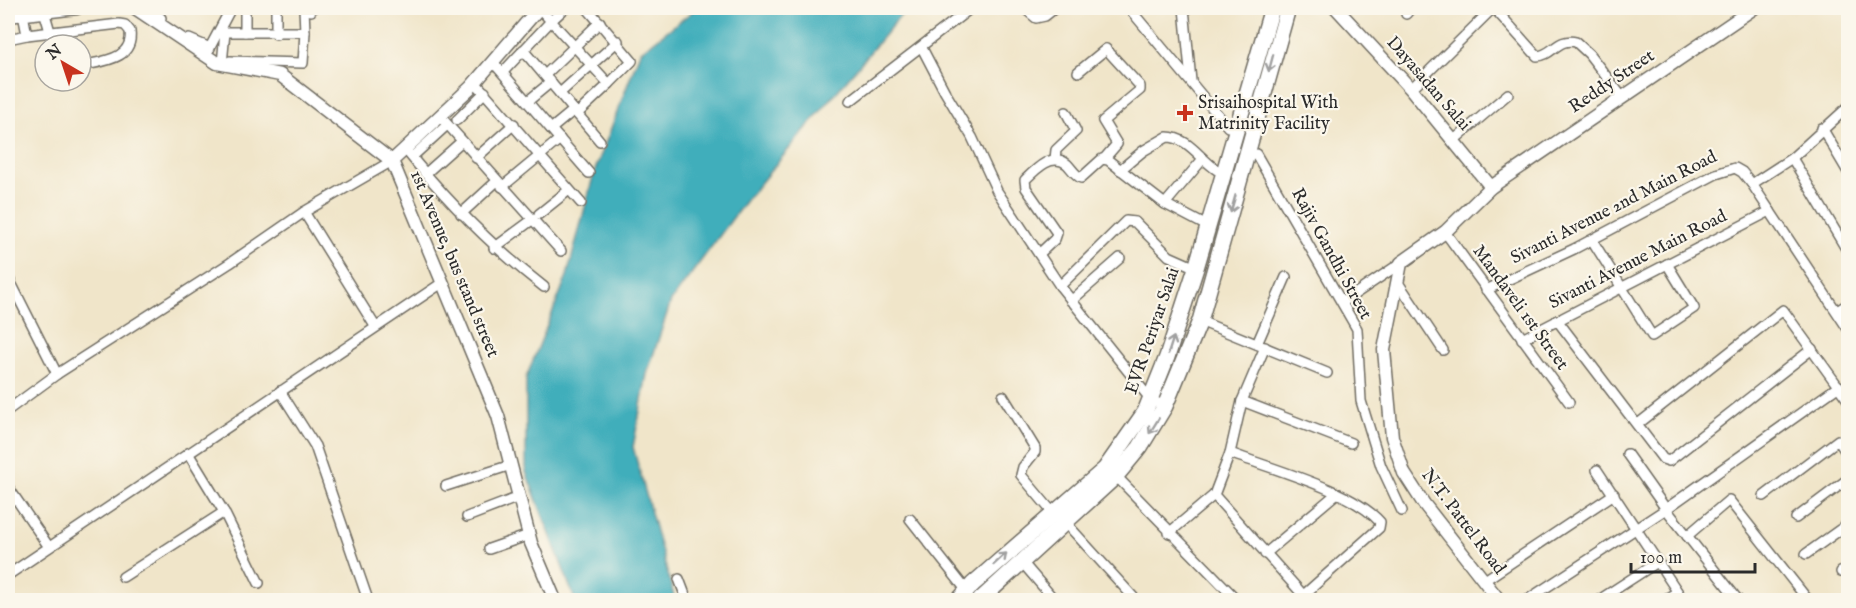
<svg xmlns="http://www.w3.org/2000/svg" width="1856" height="608" font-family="'IM FELL English',serif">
<rect width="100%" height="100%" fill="#fbf7ec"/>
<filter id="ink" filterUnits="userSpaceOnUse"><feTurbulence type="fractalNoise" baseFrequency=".0167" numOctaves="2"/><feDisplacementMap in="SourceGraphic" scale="12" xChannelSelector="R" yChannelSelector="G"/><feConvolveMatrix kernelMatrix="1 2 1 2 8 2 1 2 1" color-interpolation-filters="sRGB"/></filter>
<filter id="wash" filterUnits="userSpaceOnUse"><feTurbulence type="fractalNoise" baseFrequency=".008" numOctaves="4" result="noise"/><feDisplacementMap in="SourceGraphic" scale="24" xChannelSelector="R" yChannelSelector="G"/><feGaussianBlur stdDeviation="1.35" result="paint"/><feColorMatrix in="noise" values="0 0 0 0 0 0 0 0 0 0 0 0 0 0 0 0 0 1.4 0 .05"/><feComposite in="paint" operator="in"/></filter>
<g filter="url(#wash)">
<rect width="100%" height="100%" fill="#f0e5c9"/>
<path fill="#3faebb" stroke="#356c73" stroke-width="1.5" d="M697,8H907L747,199L671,301L647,374L633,447L675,600H575L526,472V378L567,276L594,173L640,52Z"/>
</g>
<g filter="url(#ink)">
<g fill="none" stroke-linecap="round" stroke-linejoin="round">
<g stroke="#706c62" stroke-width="12">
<g id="minor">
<path d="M150,8L161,18L156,23"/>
<path d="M276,8V34"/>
<path d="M304,8L305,32"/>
<path d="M311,8V11"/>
<path d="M465,8L472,10L479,8"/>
<path d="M539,8L551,21L565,8"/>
<path d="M1024,8L1036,18L1045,16L1055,8"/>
<path d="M1129,8L1228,127"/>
<path d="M1184,8L1191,81"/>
<path d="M1494,8L1537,56C1552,56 1558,37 1576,42L1589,54L1622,97"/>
<path d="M44,11L54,45"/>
<path d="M23,14L27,35L119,24L125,25L130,31C134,60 102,61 81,66"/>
<path d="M1406,14L1411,8"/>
<path d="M245,32V8"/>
<path d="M8,39L27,35"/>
<path d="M189,39L210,48"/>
<path d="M922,48L945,92L972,137L997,191L1060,286L1151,400L1165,406"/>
<path d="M523,50L600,141"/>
<path d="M207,53L231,8"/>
<path d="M493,62L589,173"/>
<path d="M222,64L225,32H305L303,63L230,61"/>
<path d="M503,72L551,21L609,84L632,61L587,8"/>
<path d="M1078,72L1106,49L1140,86V90L1103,121L1117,144L1104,159"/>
<path d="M545,75L600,22"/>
<path d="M475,82L581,203"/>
<path d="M1411,89L1493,8"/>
<path d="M560,93L618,41"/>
<path d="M528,101L551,82"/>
<path d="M850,101L971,8"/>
<path d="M577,114L609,84"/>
<path d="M440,116L561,251"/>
<path d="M457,120L485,92"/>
<path d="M1822,128L1848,172"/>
<path d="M551,129L574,110"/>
<path d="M1454,140L1508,94"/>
<path d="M405,149C447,201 491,246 544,287"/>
<path d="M1256,154L1357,329L1361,401L1381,466L1402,511"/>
<path d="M412,157L447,125"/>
<path d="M476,158L514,124"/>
<path d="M1792,158L1848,252"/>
<path d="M1055,159L1056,150L1076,131L1066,112"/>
<path d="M1120,170L1143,151L1167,137C1188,137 1200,159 1217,170"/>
<path d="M425,174L462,141"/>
<path d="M1752,184L1792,158L1848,107"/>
<path d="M502,187L560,139"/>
<path d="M1165,204L1202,160"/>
<path d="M304,212L375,326"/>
<path d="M461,214L497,181"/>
<path d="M539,214L569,190"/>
<path d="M1445,232L1569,402"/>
<path d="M1592,240L1652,336L1694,308L1667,264"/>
<path d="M494,248L532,220"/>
<path d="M1039,254L1055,239L1057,233L1026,188L1025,180C1036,169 1052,152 1067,164C1072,169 1075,175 1081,178L1102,159L1108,160L1165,204L1207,226"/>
<path d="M8,277L57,374"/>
<path d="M1397,281L1443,350"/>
<path d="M1060,286L1126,221L1135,222L1169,256L1196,268"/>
<path d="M1486,290L1574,249L1716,174L1735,168L1742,172L1752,184L1848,329"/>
<path d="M1071,301L1120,258"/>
<path d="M1343,302L1401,263"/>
<path d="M1837,311L1848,304"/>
<path d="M1557,320L1663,459L1669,461L1812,349"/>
<path d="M1200,321L1327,373"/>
<path d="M1522,339L1770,211"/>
<path d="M1257,344L1286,277"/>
<path d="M280,391L315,446L368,600"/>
<path d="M1003,396L1035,448V452L1023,467L1021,475L1053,513"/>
<path d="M1242,401L1351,443"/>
<path d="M8,410L57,374L230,263L304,212L392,161"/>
<path d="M1638,424L1783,310L1848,400"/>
<path d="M188,453L224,512L259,583"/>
<path d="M1230,453C1271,469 1352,490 1380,522L1379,528L1298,600"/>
<path d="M1627,454L1666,509L1738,600"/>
<path d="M1597,470L1683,600"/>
<path d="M1116,476L1237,600"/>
<path d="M446,486L511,465"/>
<path d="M8,487L49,547"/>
<path d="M1214,495L1304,596"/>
<path d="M1764,496L1838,440L1848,455"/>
<path d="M467,517L519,497"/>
<path d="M1796,518L1848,479"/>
<path d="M910,519L967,591"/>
<path d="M1065,522L1136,600"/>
<path d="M1169,533L1214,495L1230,453L1242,401L1265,347"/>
<path d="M1687,536L1729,500L1808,600"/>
<path d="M489,549L529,535"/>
<path d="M1265,554L1336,494"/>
<path d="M1806,554L1848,524"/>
<path d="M1021,561L1051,596V600"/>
<path d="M1841,572L1848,567"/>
<path d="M8,575L442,283"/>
<path d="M123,577L224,512"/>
<path d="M679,579L687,600"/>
<path d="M1485,580L1614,494"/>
<path d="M8,598L9,600"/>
<path d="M76,600H89"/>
<path d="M1527,600L1666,509L1839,386"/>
<path d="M1599,600L1656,563"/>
<path d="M1664,600L1677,592"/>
</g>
</g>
<g stroke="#706c62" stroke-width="15">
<g id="tertiary">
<path d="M135,8L217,63L280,75L392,161L498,416L531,543L555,600"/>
<path d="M1336,8L1411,89L1491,187"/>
<path d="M8,16L77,8"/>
<path d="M392,161L471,87L539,8"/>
<path d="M1499,600L1424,504L1404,473L1392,437L1384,350L1401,263L1445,232L1491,187L1754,8"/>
</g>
</g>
<g stroke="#706c62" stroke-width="18">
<g id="primary">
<path d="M959,600L973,584L1105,469L1145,412L1167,357L1196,268L1272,8"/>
<path d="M980,600L1116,476L1140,447L1165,406L1200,321L1288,8"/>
</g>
</g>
<use href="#minor" stroke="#fff" stroke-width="9"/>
<use href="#tertiary" stroke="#fff" stroke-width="12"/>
<use href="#primary" stroke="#fff" stroke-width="15"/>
</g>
<defs><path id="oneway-shaft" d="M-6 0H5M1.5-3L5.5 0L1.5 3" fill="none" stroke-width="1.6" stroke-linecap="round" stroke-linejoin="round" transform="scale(1.5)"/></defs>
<g stroke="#a0a0a0">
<use href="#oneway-shaft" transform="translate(1271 63) rotate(105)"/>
<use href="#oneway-shaft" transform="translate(1233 204) rotate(106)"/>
<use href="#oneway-shaft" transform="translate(1171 345) rotate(-72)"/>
<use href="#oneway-shaft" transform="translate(1154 426) rotate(122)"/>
<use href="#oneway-shaft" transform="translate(1000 559) rotate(-42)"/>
</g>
</g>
<path fill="#c8321e" stroke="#fbf7ec" stroke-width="2" d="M1182 104h6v6h6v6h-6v6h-6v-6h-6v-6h6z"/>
<g text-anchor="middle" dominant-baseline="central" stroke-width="4.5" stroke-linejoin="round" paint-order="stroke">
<g font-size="18" fill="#2b2b2b" stroke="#fbf7ec">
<text transform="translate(1612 82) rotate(-34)">Reddy Street</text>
<text transform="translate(1428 84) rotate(49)">Dayasadan Salai</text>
<text transform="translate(1614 208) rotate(-27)">Sivanti Avenue 2nd Main Road</text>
<text transform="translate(1331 254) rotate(61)">Rajiv Gandhi Street</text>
<text transform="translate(1638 260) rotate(-27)">Sivanti Avenue Main Road</text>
<text transform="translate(454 264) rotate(67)">1st Avenue, bus stand street</text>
<text transform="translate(1520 308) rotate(54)">Mandaveli 1st Street</text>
<text transform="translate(1153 331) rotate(-71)">EVR Periyar Salai</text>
<text transform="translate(1463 522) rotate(53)">N.T. Pattel Road</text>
</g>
<g font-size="18" fill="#2b2b2b" stroke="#fbf7ec" text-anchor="start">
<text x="1198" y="103">Srisaihospital With<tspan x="1198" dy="21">Matrinity Facility</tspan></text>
</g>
</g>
<rect width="1856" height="608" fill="none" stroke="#fbf7ec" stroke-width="30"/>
<g transform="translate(63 63) rotate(321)"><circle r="28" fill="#fbf7ec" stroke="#a8a59f" stroke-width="1.5"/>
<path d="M0-4.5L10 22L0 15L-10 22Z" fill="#c8321e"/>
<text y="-9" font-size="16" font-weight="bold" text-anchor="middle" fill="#2b2b2b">N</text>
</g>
<path d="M1631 563v9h124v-9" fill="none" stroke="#2b2b2b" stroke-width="3"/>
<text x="1640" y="563" font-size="18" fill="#2b2b2b" stroke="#fbf7ec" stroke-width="4.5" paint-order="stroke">100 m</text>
</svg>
